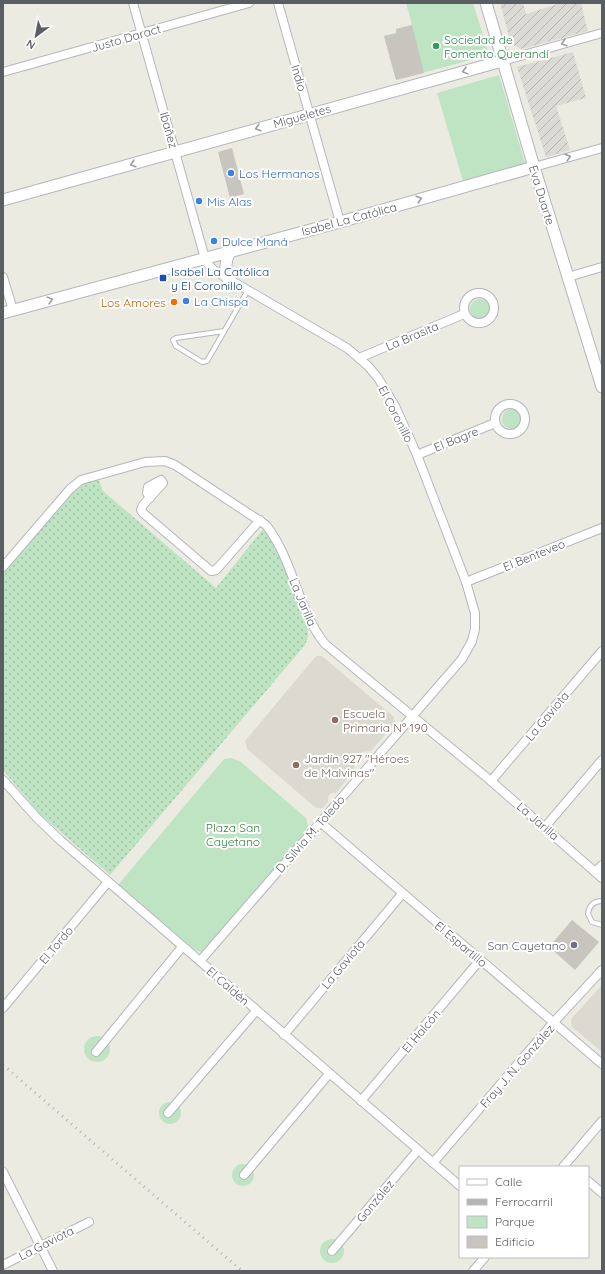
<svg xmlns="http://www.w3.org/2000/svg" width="605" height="1274" font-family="Quicksand,sans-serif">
<defs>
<pattern id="industrial-furrows" width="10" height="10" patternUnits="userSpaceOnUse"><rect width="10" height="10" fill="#dbdad4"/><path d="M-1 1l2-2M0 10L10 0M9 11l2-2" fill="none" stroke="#b5b4af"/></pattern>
<pattern id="grass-dots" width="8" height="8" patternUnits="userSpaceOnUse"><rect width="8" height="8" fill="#bfe4c3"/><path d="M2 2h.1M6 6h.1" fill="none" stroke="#9ebca2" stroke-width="1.8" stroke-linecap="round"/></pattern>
</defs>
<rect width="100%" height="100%" fill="#ecebe2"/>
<g fill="url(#industrial-furrows)">
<path d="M500,3H523L526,14L561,3H581L588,31L522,49L511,44Z"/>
<path d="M573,52L586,98L556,106L570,150L546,157L517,67Z"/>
</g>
<g fill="#dcdad0">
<path d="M316,656H322L394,717L395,723L371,751L362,752L354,762V770L336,793H331L328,797V802L323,808H316L247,749L245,741Z"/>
<path d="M602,985V1052L572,1027L571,1019Z"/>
</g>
<path fill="url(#grass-dots)" d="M98,478L103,491L216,588L263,529C279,540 300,607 308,629V637L305,645L110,875L40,814L3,770V573L76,488L92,479Z"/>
<g fill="#bfe4c3">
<path d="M406,3H473L489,55L396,80L384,36L396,33V29L412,25Z"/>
<path d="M499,75L525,163L463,181L437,93Z"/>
<circle cx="480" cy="309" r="10"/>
<circle cx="512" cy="419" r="10"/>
<path d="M232,758L241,762L306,818L308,826L304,834L204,952L196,951L118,885L224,759Z"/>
<circle cx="97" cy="1049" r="13"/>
<circle cx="170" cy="1113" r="11"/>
<circle cx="243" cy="1175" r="11"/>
<circle cx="332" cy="1251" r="12"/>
</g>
<g fill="#c8c5bf">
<path d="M412,25L424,73L396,80L384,36L397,33L396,29Z"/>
<path d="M232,148L244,194L230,198L218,152Z"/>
<path d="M572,920L599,942L575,970L549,947Z"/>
</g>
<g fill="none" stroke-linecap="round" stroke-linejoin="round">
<g stroke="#b4b7bc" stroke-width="6">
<g id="lane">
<path d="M224,331L176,338L173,340L176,346L202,362L207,361L248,290"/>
<path d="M602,901C593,901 589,906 588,914L592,922L602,925"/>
</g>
</g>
<g stroke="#b4b7bc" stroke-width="10">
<g id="street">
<path d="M133,3L206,262L215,271L347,348L368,366L378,378L395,406L417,455L466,582L475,613V629L472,641L462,659L200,961"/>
<path d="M278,3L340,222"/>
<path d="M502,61L602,33"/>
<path d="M3,72L249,3"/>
<path d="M534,167L602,148"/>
<path d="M3,277L13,310"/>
<path d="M568,277L602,267"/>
<circle cx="479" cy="308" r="15"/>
<path d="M359,358L464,314"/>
<circle cx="510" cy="419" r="15"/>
<path d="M417,455L495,423"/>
<path d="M150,498L147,493L148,487L161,480L163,483L143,505L141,510L143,513L211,571L216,570L260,520"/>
<path d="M3,567L70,489L81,480L145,462L165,461L175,465L266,525C294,561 297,609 325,644L491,781L602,878"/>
<path d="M466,582L602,528"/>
<path d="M3,780L37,818L60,840L460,1186"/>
<path d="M491,781L602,651"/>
<path d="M320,822L602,1064"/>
<path d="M545,827L602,760"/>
<path d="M595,872L602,865"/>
<path d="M3,1008L108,882"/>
<path d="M284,1035L402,894"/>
<path d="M96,1052L182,947"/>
<path d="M361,1101L480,960"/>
<path d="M168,1113L256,1011"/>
<path d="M433,1163L553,1023L602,970"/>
<path d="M563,1167L602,1121"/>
<path d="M3,1172L53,1271"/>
<path d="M244,1175L329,1074"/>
<path d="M588,1181L602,1193"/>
<path d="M332,1251L418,1150"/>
<path d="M3,1265L89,1222"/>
<path d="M473,1271L485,1257"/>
</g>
</g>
<g stroke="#b3b6bc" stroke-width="13">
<g id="secondary">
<path d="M486,3L534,167L602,387"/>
<path d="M3,200L502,61"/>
<path d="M228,279C225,268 225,261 230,251"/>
<path d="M3,313L340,222L534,167"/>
</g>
</g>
<use href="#lane" stroke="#fff" stroke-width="4"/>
<use href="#street" stroke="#fff" stroke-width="8"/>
<use href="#secondary" stroke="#fff" stroke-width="11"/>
<path stroke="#b3b4b4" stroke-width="3" stroke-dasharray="1 5" stroke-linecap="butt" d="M3,1065L242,1271"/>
</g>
<defs><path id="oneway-chevron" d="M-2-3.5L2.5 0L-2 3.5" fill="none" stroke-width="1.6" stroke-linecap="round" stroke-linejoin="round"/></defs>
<g stroke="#9c9ea1">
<use href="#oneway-chevron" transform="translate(564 43) rotate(164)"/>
<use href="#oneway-chevron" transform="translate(465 71) rotate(165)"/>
<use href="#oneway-chevron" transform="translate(258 128) rotate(164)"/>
<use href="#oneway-chevron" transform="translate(568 157) rotate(-16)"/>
<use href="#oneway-chevron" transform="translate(133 164) rotate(164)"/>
<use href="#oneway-chevron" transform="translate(419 199) rotate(-16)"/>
<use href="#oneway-chevron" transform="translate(50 300) rotate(-15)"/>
</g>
<circle fill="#2e9e5b" stroke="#fff" stroke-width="1.5" cx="436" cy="46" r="4"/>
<g fill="#3f7fe0" stroke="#fff" stroke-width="1.5">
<circle cx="231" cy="173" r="4"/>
<circle cx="199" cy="201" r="4"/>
<circle cx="214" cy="241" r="4"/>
<circle cx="186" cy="301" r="4"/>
</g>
<rect fill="#1a4fb4" stroke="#fff" stroke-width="1.5" x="159" y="274" width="8" height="8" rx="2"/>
<circle fill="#e8710a" stroke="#fff" stroke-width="1.5" cx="174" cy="302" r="4"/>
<g fill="#8d6e63" stroke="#fff" stroke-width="1.5">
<circle cx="335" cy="720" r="4"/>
<circle cx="296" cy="765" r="4"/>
</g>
<circle fill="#6b7280" stroke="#fff" stroke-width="1.5" cx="574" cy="945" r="4"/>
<g text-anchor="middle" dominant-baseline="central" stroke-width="4" stroke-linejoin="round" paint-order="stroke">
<g font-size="12" fill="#5a5d62" stroke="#fff">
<text transform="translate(126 38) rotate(-16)">Justo Daract</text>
<text transform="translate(299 78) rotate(74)">Indio</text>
<text transform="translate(302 116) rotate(-16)">Migueletes</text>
<text transform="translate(169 130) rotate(74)">Ibañez</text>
<text transform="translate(542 195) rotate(73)">Eva Duarte</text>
<text transform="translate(349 219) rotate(-15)">Isabel La Católica</text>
<text transform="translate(412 336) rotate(-23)">La Brasita</text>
<text transform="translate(396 414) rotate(63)">El Coronillo</text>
<text transform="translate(456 439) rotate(-22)">El Bagre</text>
<text transform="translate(534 555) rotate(-22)">El Benteveo</text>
<text transform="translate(303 602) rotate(67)">La Jarilla</text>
<text transform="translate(547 716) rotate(-50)">La Gaviota</text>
<text transform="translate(538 821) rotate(41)">La Jarilla</text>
<text transform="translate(310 834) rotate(-49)">D. Silvia M. Toledo</text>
<text transform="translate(461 944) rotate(40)">El Espartillo</text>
<text transform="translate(56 945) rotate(-50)">El Tordo</text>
<text transform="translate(343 964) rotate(-50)">La Gaviota</text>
<text transform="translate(228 986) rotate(41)">El Caldén</text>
<text transform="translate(421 1031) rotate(-50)">El Halcón</text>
<text transform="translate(517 1066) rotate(-49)">Fray J. N. González</text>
<text transform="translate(375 1201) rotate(-50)">González</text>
<text transform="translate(46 1243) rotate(-27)">La Gaviota</text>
</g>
<g font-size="12" fill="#27864d" stroke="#fff" text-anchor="start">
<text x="444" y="39">Sociedad de<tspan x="444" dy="14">Fomento Querandí</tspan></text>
</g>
<g font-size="12" fill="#366cbe" stroke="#fff" text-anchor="start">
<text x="239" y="173">Los Hermanos</text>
<text x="207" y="201">Mis Alas</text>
<text x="222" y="241">Dulce Maná</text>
<text x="194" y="301">La Chispa</text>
</g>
<g font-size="12" fill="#164399" stroke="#fff" text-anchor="start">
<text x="171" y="271">Isabel La Católica<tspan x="171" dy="14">y El Coronillo</tspan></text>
</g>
<g font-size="12" fill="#c56008" stroke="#fff" text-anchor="end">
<text x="166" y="302">Los Amores</text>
</g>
<g font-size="12" fill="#785e54" stroke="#fff" text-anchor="start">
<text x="343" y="713">Escuela<tspan x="343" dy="14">Primaria Nº 190</tspan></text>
<text x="304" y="758">Jardín 927 "Héroes<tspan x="304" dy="14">de Malvinas"</tspan></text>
</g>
<g font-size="12" fill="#388344" stroke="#fff">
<text x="233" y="827">Plaza San<tspan x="233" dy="14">Cayetano</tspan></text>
</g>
<g font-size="12" fill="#5b616d" stroke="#fff" text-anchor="end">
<text x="566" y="945">San Cayetano</text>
</g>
</g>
<rect width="605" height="1274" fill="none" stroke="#5a5d62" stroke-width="8"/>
<rect x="459" y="1166" width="130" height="92" fill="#ffffff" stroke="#bdbec0"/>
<rect x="467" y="1179" width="20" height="6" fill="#ffffff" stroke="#bdbec0"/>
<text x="495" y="1186" font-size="12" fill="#5a5d62">Calle</text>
<rect x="467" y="1199" width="20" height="6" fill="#b3b4b4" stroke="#bdbec0"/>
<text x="495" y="1206" font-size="12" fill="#5a5d62">Ferrocarril</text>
<rect x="467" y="1216" width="20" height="12" fill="#bfe4c3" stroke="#bdbec0"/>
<text x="495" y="1226" font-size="12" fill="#5a5d62">Parque</text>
<rect x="467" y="1236" width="20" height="12" fill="#c8c5bf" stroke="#bdbec0"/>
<text x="495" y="1246" font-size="12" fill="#5a5d62">Edificio</text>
<g transform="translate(36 36) rotate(212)" stroke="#ffffff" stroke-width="3" paint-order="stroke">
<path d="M0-3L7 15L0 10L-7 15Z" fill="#5a5d62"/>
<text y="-6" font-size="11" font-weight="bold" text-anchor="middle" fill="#5a5d62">N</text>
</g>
</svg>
